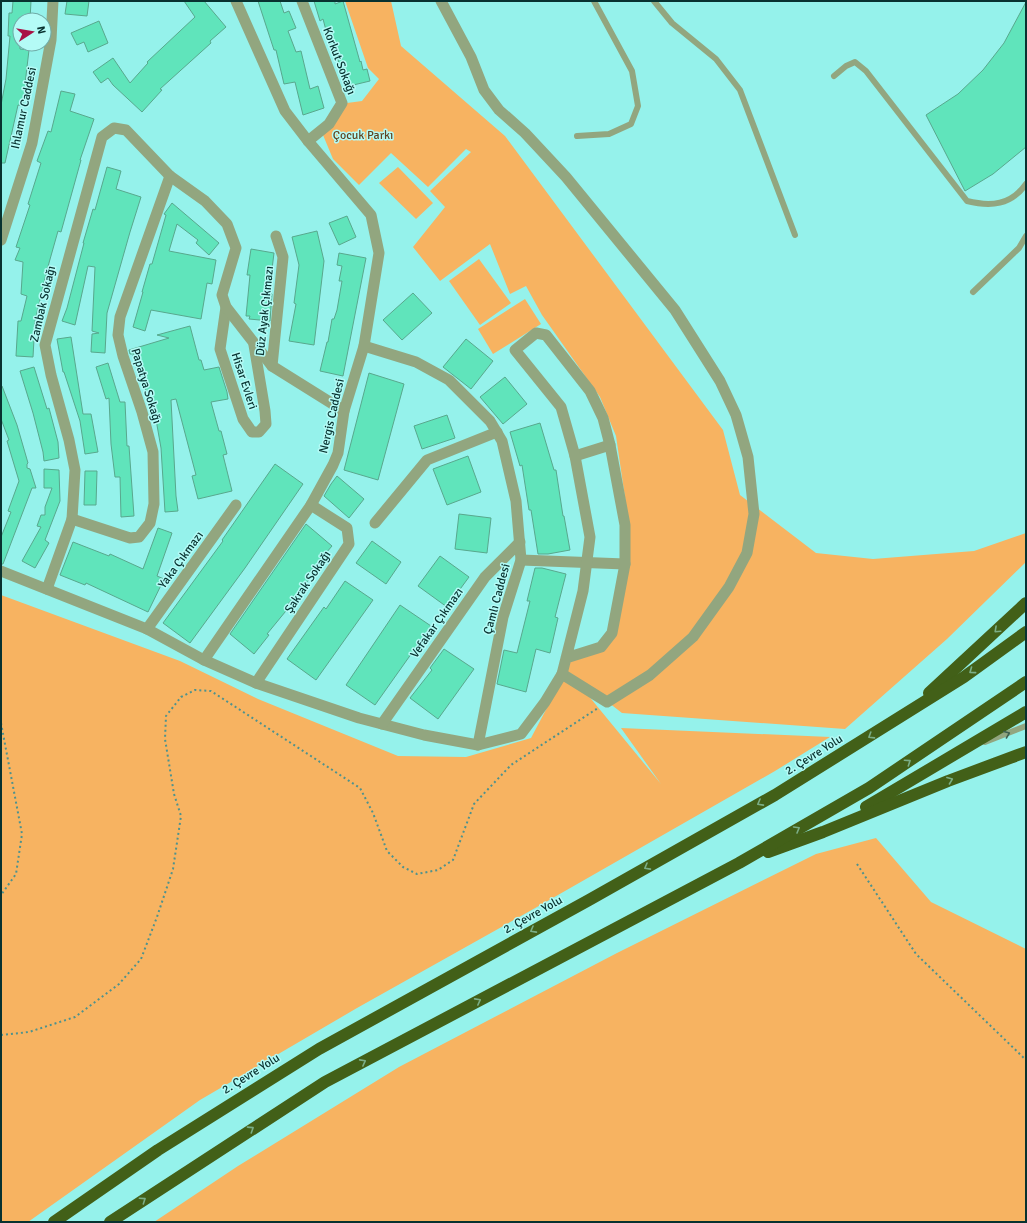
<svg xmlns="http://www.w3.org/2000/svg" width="1027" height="1223" font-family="Signika,sans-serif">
<rect width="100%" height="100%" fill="#95f2eb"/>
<g fill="#f7b361">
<path d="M345,1H391L401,46L505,136L723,430L740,495L816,553L873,559L974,551L1026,533V562L947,639L845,729L622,713L569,672L661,784L621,728L830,737L775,771L537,907L357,1008L200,1100L28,1222H1V595L180,661L258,699L398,756L466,757L531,738L567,670L568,659L617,632L628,518L616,436L600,397L542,315L526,286L510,294L490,244L440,281L413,247L445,207L430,191L471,152L466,149L428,187L391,153L359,185L333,159L323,135L347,103L362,101L379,79L368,68Z"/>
<path d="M398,167L433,203L416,219L379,183Z"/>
<path d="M479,259L511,303L480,325L449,281Z"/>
<path d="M525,299L541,324L493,354L478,329Z"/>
<path d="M876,838L931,902L1026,949V1222H154L238,1166L399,1067L617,953L816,854Z"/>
</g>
<g fill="#60e4bb" stroke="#58a88d">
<path d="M13,1H31L30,20H20V49L29,50L25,84H27L23,106L18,105L5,163H1V105L6,79L10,36H8L9,13H12Z"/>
<path d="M67,1H89L87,16L65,14Z"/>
<path d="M184,1H204L226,27L210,41L211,43L160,89L162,90L142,112L113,85L108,78L101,83L93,72L113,58L130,83L148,63L147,62L195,17Z"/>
<path d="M258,1H280L284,13L289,11L296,28L288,31L296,52L301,51L310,89L318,86L324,108L303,115L295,82L284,84L276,50H274Z"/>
<path d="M314,1H335V4L343,1L360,62L361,61L363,70L367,69L370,81L345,87L336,52L332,53L323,19L320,21Z"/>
<path d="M1026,2V147L993,174L965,191L926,115L958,94L983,70L1004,43Z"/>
<path d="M99,21L108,43L88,52L84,42L77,45L71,33Z"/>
<path d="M61,91L75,94L70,111L94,119L80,160H81L61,232L58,231L47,270L35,321L33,357L16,356L18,321H21L27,296L21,294L23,262L15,260L20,248L16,247L30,205L28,204L41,163L37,161L48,131L51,132Z"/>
<path d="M107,167L121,171L116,189L141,197L130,232L107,313L105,353L91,352L92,334L99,333L92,331L95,267L88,266L75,325L62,321L67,308L84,243H83L93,209L95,210Z"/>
<path d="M172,203L219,243L209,255L196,243L198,240L177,224L169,251L216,260L212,284L207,283L201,319L151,310L145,331L133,327L143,292H142L150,264H152L166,215L164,214Z"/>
<path d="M347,216L356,237L339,245L329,223Z"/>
<path d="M317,231L324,261L314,345L289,341L296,304L294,303L299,265L292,237Z"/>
<path d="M251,249L274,253L269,293L272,294L270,321L249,319L250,316H246L250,275H247Z"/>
<path d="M339,253L366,258L343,376L320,371L327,342H328L332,319H334L337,310L342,281H339L342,266L337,265Z"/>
<path d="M413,293L432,313L402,340L383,320Z"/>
<path d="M190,326L199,360H201L204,370L219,367L227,392L228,399L211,402L219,431H221L227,454L223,455L232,491L198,499L192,476L196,475L176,399L171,400L176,496L178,511L165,512L161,448L154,408L151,409L141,373L138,374L133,355L137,354H130L129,350L169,338L157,335Z"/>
<path d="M71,337L83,414H91L98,452L85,454L80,421L64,372H63L57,339Z"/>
<path d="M466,339L493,361L471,389L443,367Z"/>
<path d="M108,363L120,402H125L127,446H129L134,516L121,517L120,477H115L111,444L109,398L106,399L96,367Z"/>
<path d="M34,367L47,409L49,408L58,442L59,458L44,461L43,452L33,413L20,371Z"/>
<path d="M369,373L404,384L378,480L344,470Z"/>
<path d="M505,377L527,404L503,424L480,397Z"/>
<path d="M1,386H2L17,425L28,463L27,464V468L30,469L36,488H32L3,564H1V537L11,512L8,511L19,481L7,441L9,440L1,419Z"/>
<path d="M447,415L455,438L422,449L414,426Z"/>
<path d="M540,423L554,470H556L563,516H564L570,550L548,554H538L531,510H529L522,465L520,466L510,432Z"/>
<path d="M468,456L481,492L447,505L433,469Z"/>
<path d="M275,464L303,484L245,568L190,643L163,623L223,541L222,540Z"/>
<path d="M44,469L59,470L60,501L45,540L49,543L35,568L22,561L41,527L37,526L41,515H45V507L52,488H44Z"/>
<path d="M85,471H97L96,505H84Z"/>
<path d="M337,476L364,499L349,518L324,496L331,484Z"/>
<path d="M459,514L491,518L487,553L455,549Z"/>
<path d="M306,524L332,546L308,574L311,577L288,604L290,606L267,634L269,635L254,654L230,634Z"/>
<path d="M158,528L172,533L157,576L164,579L148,612L86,583L85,585L60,575L73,542L109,556L110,554L143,569Z"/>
<path d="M372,541L401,562L386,584L356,563Z"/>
<path d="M440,556L469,577L447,607L418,586Z"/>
<path d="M535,568H542L566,574L555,617L558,618L550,653L536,649L526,692L497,684L504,650L517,653L530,601H527Z"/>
<path d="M345,581L373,600L316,680L287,659L324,607L326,609Z"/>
<path d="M400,605L431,626L375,705L346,685Z"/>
<path d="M444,649L474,669L438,719L410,698L432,670L430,668Z"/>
</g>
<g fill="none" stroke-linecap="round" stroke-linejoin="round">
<g stroke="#4e928d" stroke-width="2" stroke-dasharray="2 3" stroke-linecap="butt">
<path d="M1,723L22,834L16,874L1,895"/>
<path d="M857,864L916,954L1026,1060"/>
<path d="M1,1035L29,1032L75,1017L119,984L141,959L157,917L173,869L181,816L174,794L165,739L166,716L181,697L195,690L211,691L360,788L373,813L387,851L403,867L417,874L438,870L453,860L474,804L511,765L598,708"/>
</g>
<g stroke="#92a67f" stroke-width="6">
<path d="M654,1L672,23L716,59L740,90L795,235"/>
<path d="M834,76L846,66L855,62L866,71L967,201C991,207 1011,205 1026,184"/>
<path d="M577,136L609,134L631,124L638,106L632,71L594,1"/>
<path d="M973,292L1019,248L1026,236"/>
<path d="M985,742L1026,726"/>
</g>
<g stroke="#92a67f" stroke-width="11">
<path d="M302,1L342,103L329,124L308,141"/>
<path d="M441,1L471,57L484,90L499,110L525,133L566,177L675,310L720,381L736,415L748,457L754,514L747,553L729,587L693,637L650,675L607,702L562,674"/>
<path d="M1,240L32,143L51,40L53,1"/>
<path d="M226,307L220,349L243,419L252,432H259L266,424L265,411L254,345"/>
<path d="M364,346L416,362L449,380L490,421L502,441L516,501L521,560L503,617L478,745"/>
<path d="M272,366L283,257L276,236"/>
<path d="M575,456L610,445"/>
<path d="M72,519L130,538L139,537L150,523L154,504L153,452L142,412L123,356L118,335L120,317L170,176"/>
<path d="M375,523L427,460L497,432"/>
<path d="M521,560L625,564"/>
<path d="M1,571L147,629L204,660L256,683L359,718L424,735L478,745L521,734L545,702L562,674L583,591L590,537L575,456L561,407L515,350L536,333L546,335L590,391L603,418L610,445L625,525V564L612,633L601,647L566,658"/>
<path d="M47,589L72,519L75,470L69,440L51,375L45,345L102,137L114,128L126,130L170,176L205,201L227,224L236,248L222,295L226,307L272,366L344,411"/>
<path d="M147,629L236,505"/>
<path d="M204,660L311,505L333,465L338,453L344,411L364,346L379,253L371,215L308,141L285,111L236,1"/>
<path d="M256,683L349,544L347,528L311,505"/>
<path d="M382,724L485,577L520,542"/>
</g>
<g stroke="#426018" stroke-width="12">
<path d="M929,693L1026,603"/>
<path d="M866,807L1026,712"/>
<path d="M768,852L823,832L948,781L1026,752"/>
<path d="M54,1222L158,1150L319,1049L589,900L775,795L964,677L1026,632"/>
<path d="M110,1222L325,1082L739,863L869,788L1026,682"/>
</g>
</g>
<defs><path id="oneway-chevron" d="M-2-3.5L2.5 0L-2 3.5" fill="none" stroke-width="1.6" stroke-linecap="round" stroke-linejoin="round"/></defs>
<g stroke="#7bae87">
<use href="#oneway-chevron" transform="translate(997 630) rotate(137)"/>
<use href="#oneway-chevron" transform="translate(972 671) rotate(144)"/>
<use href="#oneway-chevron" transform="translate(871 736) rotate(148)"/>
<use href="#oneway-chevron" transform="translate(908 762) rotate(-34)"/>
<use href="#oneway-chevron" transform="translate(950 780) rotate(-21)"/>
<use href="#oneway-chevron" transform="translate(760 803) rotate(151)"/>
<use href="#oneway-chevron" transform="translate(797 829) rotate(-30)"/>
<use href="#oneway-chevron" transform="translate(647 867) rotate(151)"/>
<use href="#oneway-chevron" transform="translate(533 930) rotate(151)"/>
<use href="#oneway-chevron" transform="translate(478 1001) rotate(-28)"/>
<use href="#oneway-chevron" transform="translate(363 1062) rotate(-28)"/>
<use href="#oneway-chevron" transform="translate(251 1129) rotate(-33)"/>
<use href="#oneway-chevron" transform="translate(143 1200) rotate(-34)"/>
</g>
<use stroke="#3f6050" href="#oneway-chevron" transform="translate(1007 734) rotate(-21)"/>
<g text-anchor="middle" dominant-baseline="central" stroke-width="3" stroke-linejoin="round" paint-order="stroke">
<g font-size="12" fill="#083230" stroke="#b4fbf6">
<text transform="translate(339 61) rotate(69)">Korkut Sokağı</text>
<text transform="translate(24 108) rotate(-78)">Ihlamur Caddesi</text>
<text transform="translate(43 304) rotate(-77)">Zambak Sokağı</text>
<text transform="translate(265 311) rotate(-84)">Düz Ayak Çıkmazı</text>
<text transform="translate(244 381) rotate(72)">Hisar Evleri</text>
<text transform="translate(146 386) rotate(73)">Papatya Sokağı</text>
<text transform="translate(332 416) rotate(-77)">Nergis Caddesi</text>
<text transform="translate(181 560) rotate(-54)">Yaka Çıkmazı</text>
<text transform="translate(308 582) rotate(-56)">Şakrak Sokağı</text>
<text transform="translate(497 599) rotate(-75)">Çamlı Caddesi</text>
<text transform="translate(437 623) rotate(-55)">Vefakar Çıkmazı</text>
<text transform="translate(814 755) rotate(-32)">2. Çevre Yolu</text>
<text transform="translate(533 915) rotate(-29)">2. Çevre Yolu</text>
<text transform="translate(251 1074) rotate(-32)">2. Çevre Yolu</text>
</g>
<g font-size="12" fill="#614421" stroke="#b4fbf6">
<text x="363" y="135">Çocuk Parkı</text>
</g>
</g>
<rect width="1027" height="1223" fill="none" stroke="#083230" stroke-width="4"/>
<g transform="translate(32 32) rotate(78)"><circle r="19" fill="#b4fbf6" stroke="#6faba7"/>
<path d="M0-3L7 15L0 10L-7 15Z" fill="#a81245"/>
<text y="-6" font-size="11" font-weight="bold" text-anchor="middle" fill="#083230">N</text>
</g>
</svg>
